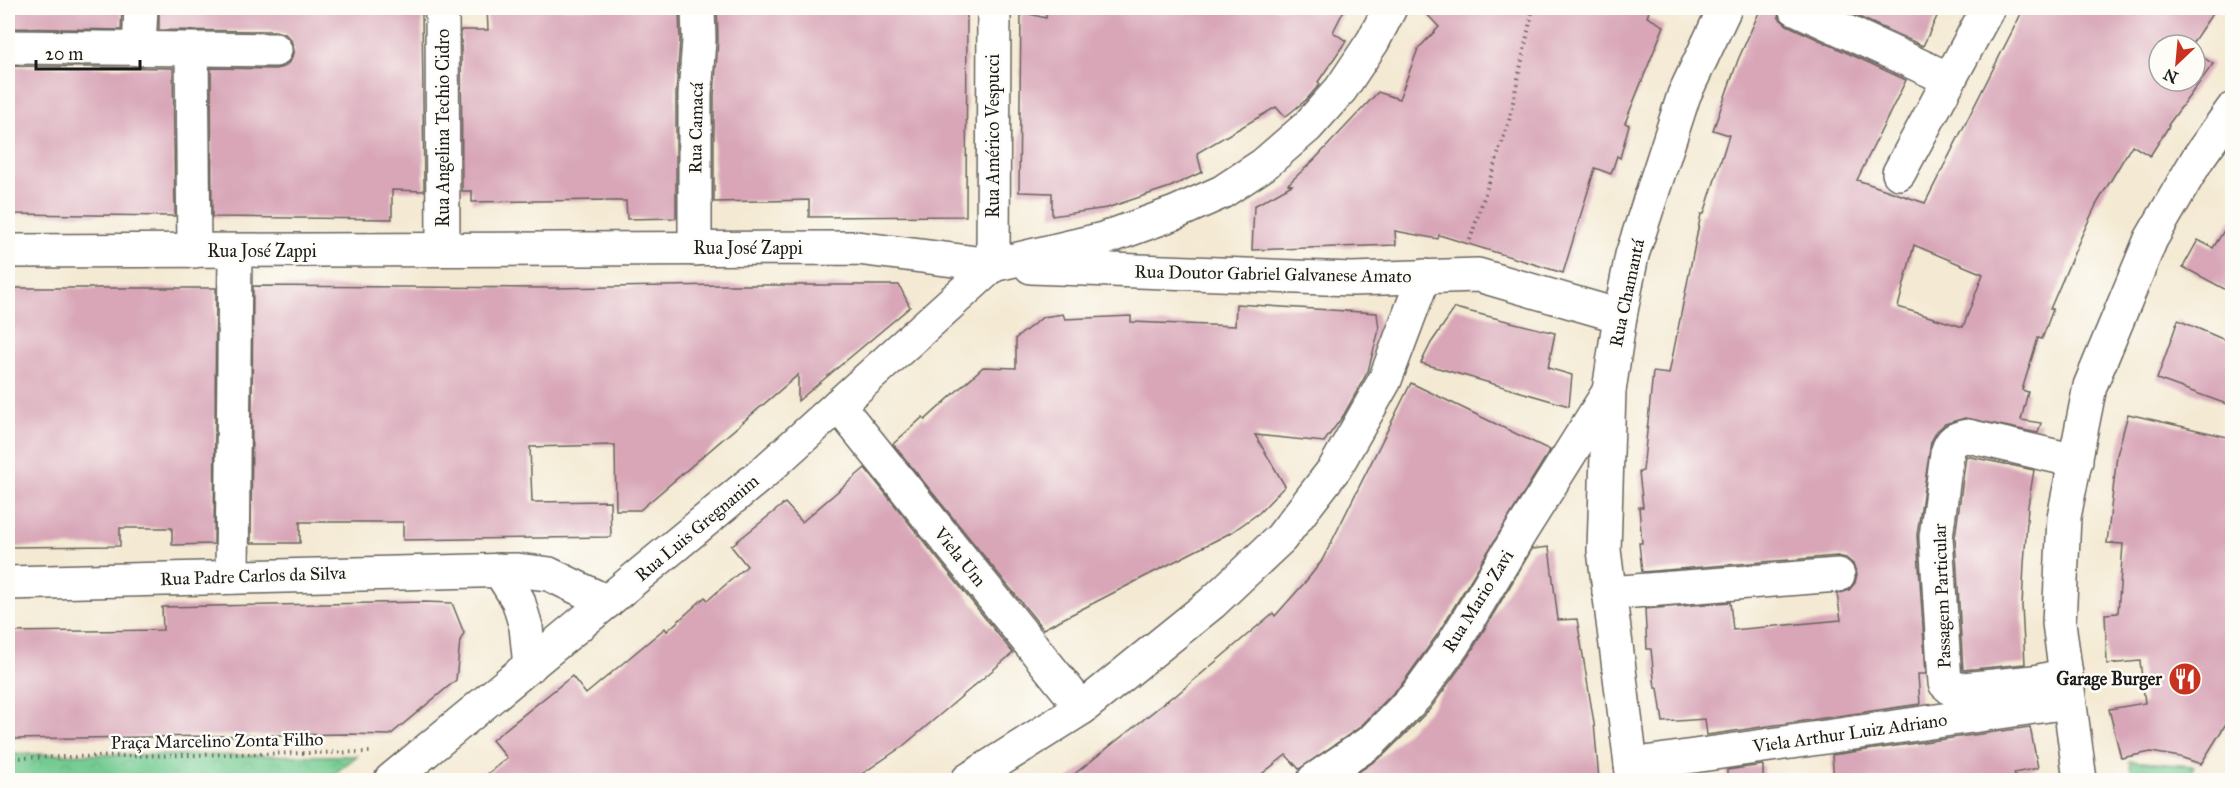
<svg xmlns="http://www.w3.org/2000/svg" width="2240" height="788" font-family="'IM FELL Great Primer',serif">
<defs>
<pattern id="park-crowns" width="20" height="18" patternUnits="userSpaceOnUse" patternTransform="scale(1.5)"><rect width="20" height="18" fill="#73cb91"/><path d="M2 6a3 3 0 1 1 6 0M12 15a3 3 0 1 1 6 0" fill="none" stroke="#63ae7c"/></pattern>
</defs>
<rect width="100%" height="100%" fill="#fdfcf7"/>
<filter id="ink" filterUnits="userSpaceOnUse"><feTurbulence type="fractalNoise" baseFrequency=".0167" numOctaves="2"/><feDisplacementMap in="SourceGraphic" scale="12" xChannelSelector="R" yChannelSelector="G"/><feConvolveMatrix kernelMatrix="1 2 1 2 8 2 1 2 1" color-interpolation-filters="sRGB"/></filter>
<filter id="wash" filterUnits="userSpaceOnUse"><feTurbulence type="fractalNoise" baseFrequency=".008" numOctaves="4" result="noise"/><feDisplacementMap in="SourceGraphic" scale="24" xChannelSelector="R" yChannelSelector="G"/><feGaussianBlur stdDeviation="1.35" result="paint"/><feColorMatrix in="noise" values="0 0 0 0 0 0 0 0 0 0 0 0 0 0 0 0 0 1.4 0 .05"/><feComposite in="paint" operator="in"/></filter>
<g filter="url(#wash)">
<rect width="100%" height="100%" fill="#f4ead4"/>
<g fill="url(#park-crowns)" stroke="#487456" stroke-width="1.5">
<path d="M8,754L357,756L326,780H8Z"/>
<path d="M2129,761L2194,766L2187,780H2133Z"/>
</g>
<g id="blocks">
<g fill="#d8a6b7" fill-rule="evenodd">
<path d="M8,8H122L121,30L8,28Z"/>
<path d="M159,8H422L424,191L392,190V219L212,217L211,68L275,69L284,67L291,60L294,50L291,40L285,34L275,31L159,30Z"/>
<path d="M487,8H679L680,40L676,94V218L627,219L626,201H605L604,200L472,202V191H462L461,30H488Z"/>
<path d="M717,8H967L966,216L809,217V200L714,202V95L718,41Z"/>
<path d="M1047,8H1345L1333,32L1346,41L1318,82L1320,84L1306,100L1285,117L1276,107L1197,153L1202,172L1170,187L1107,208L1052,216V193L1019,192L1021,12L1046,18Z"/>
<path d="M1421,8H1650L1647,17L1664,26L1625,123L1629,125L1620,158L1617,156L1611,174L1595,168L1563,273L1439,235L1438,239L1395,231L1396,245L1252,250L1254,206L1292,185L1288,184L1314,160L1378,92L1399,99L1418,49L1439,27Z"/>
<path d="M1761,8H1777L1779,18L1787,25L1906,80L1857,180L1925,203L2024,8H2216L2191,45H2159V81H2195V52L2213,64L2168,125L2169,126L2150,156L2132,145L2096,205L2081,237L2050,309H2053L2042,339L2038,338L2022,390L2028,392L2021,420L2041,423L2038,433L1965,418L1945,424L1937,431L1931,442L1917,535L1926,674H1918L1920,704L1707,735L1705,719L1663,722L1658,688H1655L1651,649H1647L1645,609L1730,602L1733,630L1841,620L1837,594L1849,590L1855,583L1857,574L1853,564L1846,558L1837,556L1642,572L1639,543H1642L1639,507H1643L1639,472L1643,471L1653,372L1669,374L1701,214H1704L1729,135L1713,130L1738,60ZM1914,245L1983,274L1963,327L1898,307Z"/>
<path d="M1839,8H1941L1923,46Z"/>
<path d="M8,66L173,68L175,216L10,214V197H8Z"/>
<path d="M2232,218V293L2183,267L2198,240L2213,248Z"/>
<path d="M721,285H899L910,307L798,401V375L640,510H616L615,445L530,447L532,502L610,501L611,537L403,540V522H300V543H251L253,286L555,288Z"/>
<path d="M8,288H216L214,544L172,545V528H120V546L8,547Z"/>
<path d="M1236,304L1377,313L1379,330L1368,371L1343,416L1324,442L1255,435L1285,486L1259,513L1232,532L1043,629L893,444L923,417L925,420L983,367L1016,368V338L1043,317L1063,314L1065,319L1131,316V322L1235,326Z"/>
<path d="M1455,308L1555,333L1548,368L1572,375L1569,406L1421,363L1431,343Z"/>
<path d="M2178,320L2232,343V406L2157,379Z"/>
<path d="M1411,383L1550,450L1437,635L1402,684L1360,727L1299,769L1286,755L1254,780H1067L1173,696L1174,697L1273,613L1275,616L1307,580L1321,562L1333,539Z"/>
<path d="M2128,414L2232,438V714L2201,764L2180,757L2151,752L2121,758L2109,709L2145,703L2140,661L2107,664L2105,614L2118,613L2123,544L2107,543L2117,455Z"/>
<path d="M1966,456L2034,470L2028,506L2024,564L2022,606L2025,664L1963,670L1955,538Z"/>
<path d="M865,468L1013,653L903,746L853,780H480L507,758L492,740L572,676L586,694L665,628L667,631L705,597L708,600L747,566L731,546L785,503L802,522Z"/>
<path d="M1549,547L1558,620L1577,619L1594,723L1599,780H1347L1385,754L1430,709L1469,655L1532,549Z"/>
<path d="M424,602L452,603L464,633L460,641L456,680L390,735L347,734L11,739V718H8V632L163,630L162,607Z"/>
<path d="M2030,727L2038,768L2014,773L2016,780H1834L1832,755Z"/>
<path d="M1763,765V780H1727V770Z"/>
</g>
</g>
</g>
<g filter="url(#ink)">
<use href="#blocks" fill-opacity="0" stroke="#68645c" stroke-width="1.5"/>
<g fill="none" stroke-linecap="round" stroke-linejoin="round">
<g stroke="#68645c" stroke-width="36">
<g id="minor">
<path d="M442,8L443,249"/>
<path d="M1795,8L1949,79"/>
<path d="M8,47L275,50"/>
<path d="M139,49L141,8"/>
<path d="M192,50L194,251"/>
<path d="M1899,173L1988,8"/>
<path d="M695,249V94L699,40L698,8"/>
<path d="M8,251L857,248L993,265L1103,239L1175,213L1222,192L1263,165L1307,127L1341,89L1373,41L1390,8"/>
<path d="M993,265L994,8"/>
<path d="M1031,267L1352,279L1478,275L1620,316"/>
<path d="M838,405L1082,708"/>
<path d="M499,570L518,600L526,627L530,666"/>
<path d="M232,577L235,251"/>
<path d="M8,583L515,570L549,574L607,602"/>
<path d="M1609,593L1838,575"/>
<path d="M2066,675L2034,682L1953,690L1945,683L1936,537L1947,453C1951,440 1956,438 1968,436L2076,461"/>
<path d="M1631,765L2069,702"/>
<path d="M391,780L763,473L993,265"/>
<path d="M968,780L1082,708L1212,603L1281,538L1335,468L1385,380L1424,276"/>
<path d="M1314,780L1372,741L1416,696L1453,645L1520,533L1608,393"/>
<path d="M1633,780L1604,550L1609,391L1620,316L1632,255L1684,95L1725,8"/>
<path d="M2080,780L2059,623L2064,517L2090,386L2151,239L2198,158L2232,110"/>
</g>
</g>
<g stroke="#68645c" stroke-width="4" stroke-dasharray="1.5 4.5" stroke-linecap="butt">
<path d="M1470,240L1509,121L1533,8"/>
<path d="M8,758L370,752"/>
</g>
<use href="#minor" stroke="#fff" stroke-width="33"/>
</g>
</g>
<defs>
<g id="restaurant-disc" transform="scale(1.725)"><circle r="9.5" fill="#c8321e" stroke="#fdfcf7"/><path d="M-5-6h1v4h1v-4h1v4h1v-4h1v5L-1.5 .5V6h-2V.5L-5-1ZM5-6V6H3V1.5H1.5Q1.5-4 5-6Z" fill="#fff"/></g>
</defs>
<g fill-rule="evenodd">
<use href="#restaurant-disc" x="2185" y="679"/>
</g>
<g text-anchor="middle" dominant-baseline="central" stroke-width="5" stroke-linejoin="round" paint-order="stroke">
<g font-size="18" fill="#1c1c1c" stroke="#fdfcf7">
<text transform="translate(443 128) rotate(-90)">Rua Angelina Techio Cidro</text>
<text transform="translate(696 128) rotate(-89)">Rua Camacá</text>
<text transform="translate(993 136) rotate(-90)">Rua Américo Vespucci</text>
<text x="748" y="248">Rua José Zappi</text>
<text x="262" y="251">Rua José Zappi</text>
<text transform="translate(1273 274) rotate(1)">Rua Doutor Gabriel Galvanese Amato</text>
<text transform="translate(1627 293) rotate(-78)">Rua Chamantá</text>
<text transform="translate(697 528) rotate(-40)">Rua Luis Gregnanim</text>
<text transform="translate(960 557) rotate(51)">Viela Um</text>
<text transform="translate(253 576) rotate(-2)">Rua Padre Carlos da Silva</text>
<text transform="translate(1942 596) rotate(-92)">Passagem Particular</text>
<text transform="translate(1478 601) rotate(-58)">Rua Mario Zavi</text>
<text transform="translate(1850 733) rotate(-8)">Viela Arthur Luiz Adriano</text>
<text transform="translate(217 741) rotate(-1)">Praça Marcelino Zonta Filho</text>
</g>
<g font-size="18" font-weight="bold" fill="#1c1c1c" stroke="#fdfcf7" text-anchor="end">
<text x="2162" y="679">Garage Burger</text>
</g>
</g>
<rect width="2240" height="788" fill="none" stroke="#fdfcf7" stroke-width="30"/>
<g transform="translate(2177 63) rotate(206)"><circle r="28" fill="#fdfcf7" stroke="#a3a29f" stroke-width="1.5"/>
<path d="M0-4.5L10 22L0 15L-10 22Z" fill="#c8321e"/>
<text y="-9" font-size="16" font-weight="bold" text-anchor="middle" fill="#1c1c1c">N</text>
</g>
<path d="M36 60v9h104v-9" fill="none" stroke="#1c1c1c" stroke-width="3"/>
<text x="45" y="60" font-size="18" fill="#1c1c1c" stroke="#fdfcf7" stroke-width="4.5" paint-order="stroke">20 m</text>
</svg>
